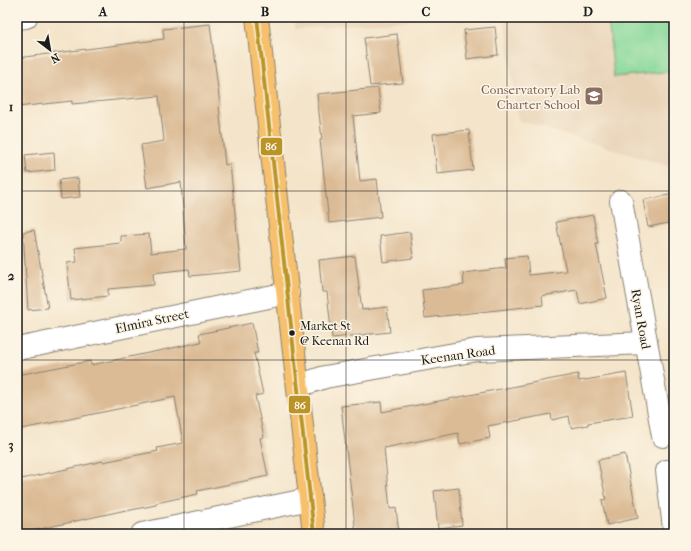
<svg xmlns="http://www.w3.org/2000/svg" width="691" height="551" font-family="'IM FELL French Canon',serif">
<rect width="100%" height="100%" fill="#fcf5e5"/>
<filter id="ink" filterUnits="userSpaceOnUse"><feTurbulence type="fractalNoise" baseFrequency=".025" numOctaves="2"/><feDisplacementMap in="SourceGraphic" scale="8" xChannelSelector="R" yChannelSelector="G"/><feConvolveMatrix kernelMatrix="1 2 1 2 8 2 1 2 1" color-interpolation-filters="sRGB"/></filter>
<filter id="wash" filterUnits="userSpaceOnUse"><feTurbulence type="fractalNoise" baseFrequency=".012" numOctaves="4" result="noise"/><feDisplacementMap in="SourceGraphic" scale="16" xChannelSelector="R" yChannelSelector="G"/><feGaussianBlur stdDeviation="0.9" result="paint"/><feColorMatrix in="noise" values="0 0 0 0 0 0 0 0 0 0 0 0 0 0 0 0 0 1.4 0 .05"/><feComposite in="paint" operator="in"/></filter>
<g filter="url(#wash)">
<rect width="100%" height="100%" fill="#f4e4c9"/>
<g fill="#e8d3b7">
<path d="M295,17H446L295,29Z"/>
<path d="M504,17H674V168L518,120Z"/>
</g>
<path fill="#87d899" stroke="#527a5a" d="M608,17H674V71L614,77Z"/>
<g id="blocks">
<g fill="#dbbb95">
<path d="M210,24L220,105L219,106L225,165L230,164L241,271L190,276L189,269L153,273L154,285L108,289V296L71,300L67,263L77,262L75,248L121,243V236L149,234L151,253L186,249L181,182L147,188L141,145L164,141L159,96L72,104V101L17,107V58L164,39L163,29Z"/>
<path d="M495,27L498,55L467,59L464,30Z"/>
<path d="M397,34L403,83L370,86L364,38Z"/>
<path d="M378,88L381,113L353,116L360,181L377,179L381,217L329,223L320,140H322L317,94Z"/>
<path d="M469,130L473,170L437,174L433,134Z"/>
<path d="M54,152L55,170L27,173L25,155Z"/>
<path d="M78,178L80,197L61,199L59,180Z"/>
<path d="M674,194V222L648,227L643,200Z"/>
<path d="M593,215L598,244H596L607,298L580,304L577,290L542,296L543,305L425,318L422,290L464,285L463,273L506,268L505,258L527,256L529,275L566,271L556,222Z"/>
<path d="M34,230L48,308L28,310L23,232Z"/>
<path d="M410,232L413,258L383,262L380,236Z"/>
<path d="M355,256L362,310L387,307L390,332L332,338L327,292H322L319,260Z"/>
<path d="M252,323L258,353H254L263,394L255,396L264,437L260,438L268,476L197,491L198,494L156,503V505L126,511V510L17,534V480L103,461V462L158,451L157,448L183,443L175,397L17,430V375L90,361L91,365L201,342L199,334Z"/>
<path d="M626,373L633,416L588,423V425L571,428L569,416L552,420L551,414L488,426L490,438L460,444L458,433L384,448L390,509L396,508L399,534H377V532L356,534L341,406L381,402L382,412L578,374L579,381Z"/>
<path d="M625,454L638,518L607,525L602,500L606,499L598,460Z"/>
<path d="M459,488L462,525L438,528L434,491Z"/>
</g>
</g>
</g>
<g filter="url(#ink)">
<use href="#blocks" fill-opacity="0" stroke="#888072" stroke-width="1"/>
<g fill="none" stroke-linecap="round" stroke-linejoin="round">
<g stroke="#888072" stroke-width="24">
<g id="minor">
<path d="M17,18L26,17"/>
<path d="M621,201L663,436"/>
<path d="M17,349L288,293"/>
<path d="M298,386L325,377L477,350L645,343"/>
<path d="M667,471L674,528"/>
<path d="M142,534L310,499"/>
</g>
</g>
<g stroke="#888072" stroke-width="24">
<path id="major" d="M257,17L314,534"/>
</g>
<use href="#minor" stroke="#fff" stroke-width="22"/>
<use href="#major" stroke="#f7c06c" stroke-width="22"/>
<g stroke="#fcf5e5" stroke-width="7">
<path id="bus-1" d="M257,17L314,534"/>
</g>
<use href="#bus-1" stroke="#bb9427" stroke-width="4"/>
</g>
</g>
<path fill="none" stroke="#1c1c1c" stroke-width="1" stroke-opacity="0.55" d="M184,17V534M346,17V534M507,17V534M17,191H674M17,360H674"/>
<defs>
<g id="school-square" transform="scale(1)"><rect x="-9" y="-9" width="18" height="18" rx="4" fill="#8d6e63" stroke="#fcf5e5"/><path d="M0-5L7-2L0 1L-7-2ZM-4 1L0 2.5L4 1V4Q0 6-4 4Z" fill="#fff"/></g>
</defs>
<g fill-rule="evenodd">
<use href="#school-square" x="594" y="96"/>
</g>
<circle fill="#1c1c1c" stroke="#fcf5e5" stroke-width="1.5" cx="292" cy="333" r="3.5"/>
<g text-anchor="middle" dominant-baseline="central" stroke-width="3" stroke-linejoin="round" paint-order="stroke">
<g font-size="12" fill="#1c1c1c" stroke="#fcf5e5" text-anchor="start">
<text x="300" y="326">Market St<tspan x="300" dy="15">@ Keenan Rd</tspan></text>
</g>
<g font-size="13" fill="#785e54" stroke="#fcf5e5" text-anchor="end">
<text x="580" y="89">Conservatory Lab<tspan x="580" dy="15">Charter School</tspan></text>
</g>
<g font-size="13" fill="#1c1c1c" stroke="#fcf5e5">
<text transform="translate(641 319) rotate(80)">Ryan Road</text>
<text transform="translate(152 321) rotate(-12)">Elmira Street</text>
<text transform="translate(458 355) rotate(-8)">Keenan Road</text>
</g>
</g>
<g stroke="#fcf5e5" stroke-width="1.5">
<rect x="260" y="137" width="23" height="19" rx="4" fill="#bb9427"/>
<rect x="288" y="395" width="23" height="19" rx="4" fill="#bb9427"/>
</g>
<g font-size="11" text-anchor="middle" font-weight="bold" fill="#fff">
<text x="271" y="150">86</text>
<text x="300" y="409">86</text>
</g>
<rect width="691" height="551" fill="none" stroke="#fcf5e5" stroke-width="44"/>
<g transform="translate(50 50) rotate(149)" stroke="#fcf5e5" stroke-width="3" paint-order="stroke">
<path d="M0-3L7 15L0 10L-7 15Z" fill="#1c1c1c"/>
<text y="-6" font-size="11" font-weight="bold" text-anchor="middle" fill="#1c1c1c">N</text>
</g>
<rect x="22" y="22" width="647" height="507" fill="none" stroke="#1c1c1c" stroke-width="1.5"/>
<g font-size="13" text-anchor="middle" font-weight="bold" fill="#1c1c1c">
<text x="103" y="16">A</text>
<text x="265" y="16">B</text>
<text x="426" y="16">C</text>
<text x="588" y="16">D</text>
<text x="11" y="111">1</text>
<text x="11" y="280">2</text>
<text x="11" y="449">3</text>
</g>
</svg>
